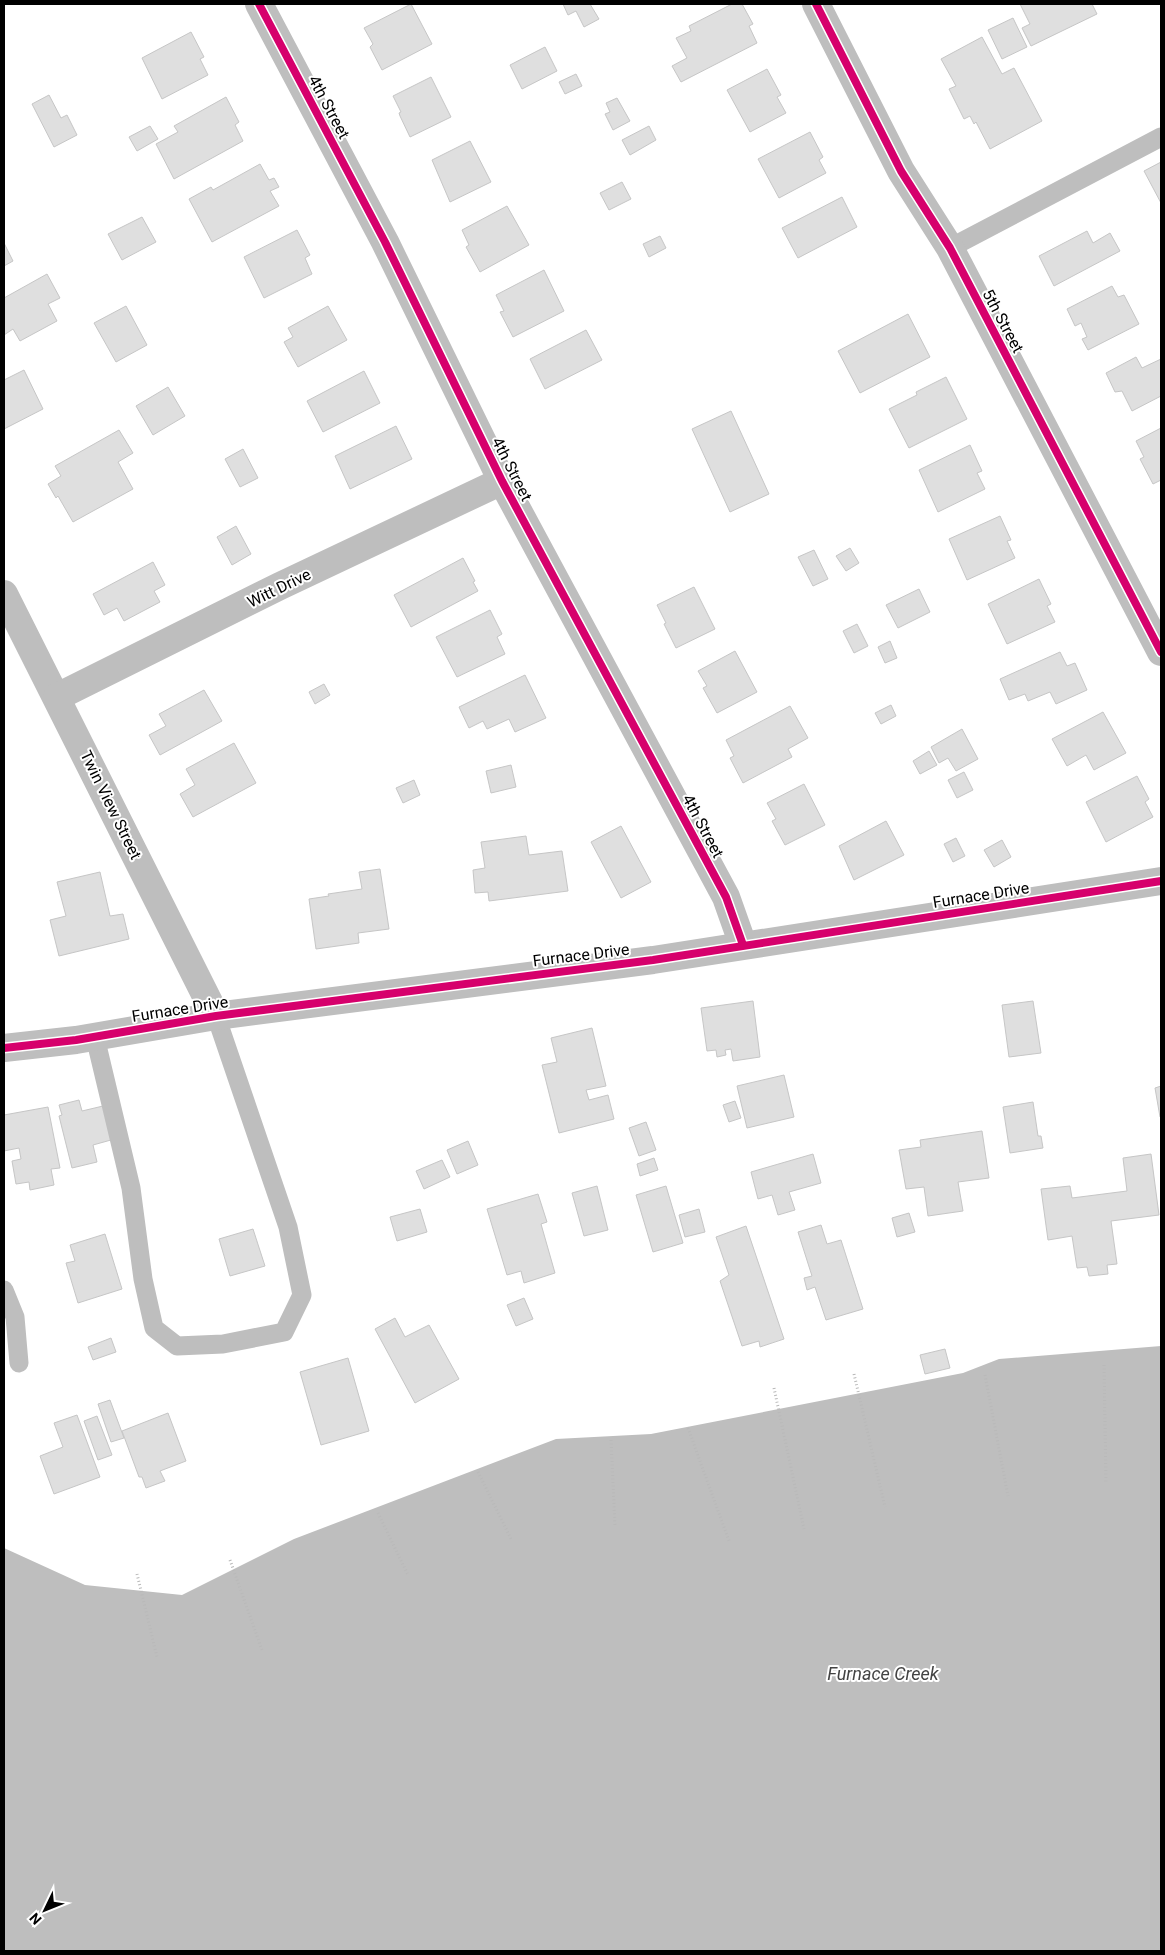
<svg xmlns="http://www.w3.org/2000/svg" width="1165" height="1955" font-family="Roboto,sans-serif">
<rect width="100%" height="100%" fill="#fff"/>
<path fill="#bebebe" d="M1161,1346V1951H4V1548L85,1585L182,1595L294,1539L556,1439L651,1434L963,1373L999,1359Z"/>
<g fill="#dfdfdf" stroke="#c6c6c6">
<path d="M411,4L432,44L382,70L370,47L373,44L364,28Z"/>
<path d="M563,4H590L599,19L584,27L576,11L568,15Z"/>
<path d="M732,4H742L753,24L749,26L757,43L681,82L672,66L687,58L676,38L691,31L689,26Z"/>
<path d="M1020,4H1092L1097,14L1031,46L1022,28L1030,24Z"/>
<path d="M1013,18L1027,47L1002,59L988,30Z"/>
<path d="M191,32L204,57L200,59L208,75L162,99L142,58Z"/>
<path d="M982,37L1002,74L1014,68L1042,121L990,149L976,122L974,124L970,116L964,119L949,89L956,86L941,59Z"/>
<path d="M545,47L557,71L522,89L510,65Z"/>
<path d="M767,69L781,95L777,97L786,113L750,132L727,90Z"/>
<path d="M576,74L582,86L565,94L559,82Z"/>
<path d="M431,77L451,117L410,137L400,116L399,113L401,112L393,96Z"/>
<path d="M49,95L61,118L67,115L77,135L54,147L32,104Z"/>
<path d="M226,97L239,122L235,125L243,141L174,179L156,144L178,132L174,126Z"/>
<path d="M617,98L630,121L613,130L605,114L610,112L606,103Z"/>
<path d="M150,126L158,139L137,151L129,137Z"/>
<path d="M649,126L656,140L630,155L622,140Z"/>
<path d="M810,132L823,157L819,160L826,173L779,198L758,159Z"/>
<path d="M470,141L491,182L450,202L432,160Z"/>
<path d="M1161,162V203L1144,171Z"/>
<path d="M260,164L269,180L274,178L279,187L270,191L279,206L212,242L189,199L211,187L213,190Z"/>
<path d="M622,182L631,199L609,210L600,193Z"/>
<path d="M842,197L857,227L798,258L782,228Z"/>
<path d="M507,206L529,245L480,272L466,247L469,245L462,230Z"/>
<path d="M142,217L156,242L122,260L108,234Z"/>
<path d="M297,230L310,255L305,258L312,274L264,298L244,257Z"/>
<path d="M1087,231L1093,243L1110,233L1120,251L1054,286L1039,256Z"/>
<path d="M660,236L666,248L649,257L643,244Z"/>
<path d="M4,243L13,261L4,266Z"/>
<path d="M544,270L564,311L513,337L500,312L504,311L496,295Z"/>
<path d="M47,274L60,298L48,304L57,321L20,341L13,329L4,335V298Z"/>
<path d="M1112,286L1118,297L1124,295L1139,324L1088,350L1082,339L1087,337L1081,323L1075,326L1067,309Z"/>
<path d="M126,306L147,345L116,362L94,323Z"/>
<path d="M328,306L347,340L298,367L284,342L293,337L288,328Z"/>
<path d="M908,314L930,357L860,393L838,351Z"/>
<path d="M586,330L602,360L545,389L530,359Z"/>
<path d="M1136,357L1142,368L1161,359V396L1132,411L1122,391L1115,392L1106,373Z"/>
<path d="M24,370L43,409L4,429V380Z"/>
<path d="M364,371L380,403L323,432L307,401Z"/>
<path d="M946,377L967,419L909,448L889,409L917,395L916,392Z"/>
<path d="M168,387L185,416L153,435L136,406Z"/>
<path d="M731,411L769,494L730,512L692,429Z"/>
<path d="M396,426L412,459L350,489L335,456Z"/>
<path d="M1161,428V480L1153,484L1140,459L1144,457L1136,441Z"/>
<path d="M119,430L133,453L118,462L133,489L73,522L58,496L56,498L48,484L61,476L55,466Z"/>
<path d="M970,445L982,471L977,473L985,489L938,512L919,470Z"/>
<path d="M243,449L258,478L240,487L225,459Z"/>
<path d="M1000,516L1011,540L1007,541L1015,558L967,580L949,539Z"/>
<path d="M236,526L251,554L232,565L217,537Z"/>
<path d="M850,548L859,563L846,571L836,556Z"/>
<path d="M814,550L828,579L813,586L798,557Z"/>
<path d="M463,558L475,581L473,582L478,591L411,627L394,595Z"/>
<path d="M153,562L165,585L154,591L160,602L124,621L117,608L104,615L93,594Z"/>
<path d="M1039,579L1051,604L1047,606L1055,622L1007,644L988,604Z"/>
<path d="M694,587L715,629L676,648L664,624L666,623L657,605Z"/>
<path d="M919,589L930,612L898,628L886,605Z"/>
<path d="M490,610L502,634L497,637L505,654L457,677L436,637Z"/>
<path d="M857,624L868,646L854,653L843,631Z"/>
<path d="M890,641L897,658L885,663L878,647Z"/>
<path d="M735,651L757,692L717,713L703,688L707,686L698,671Z"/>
<path d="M1060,652L1067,666L1075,663L1087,690L1056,704L1050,692L1028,701L1025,694L1009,700L1000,679Z"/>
<path d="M525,675L546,718L515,732L509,719L487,729L483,721L469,728L459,707Z"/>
<path d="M324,684L330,695L315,704L309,692Z"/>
<path d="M204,690L222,721L160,755L149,735L166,726L159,714Z"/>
<path d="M891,705L896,716L881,724L875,713Z"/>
<path d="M790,706L808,738L788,749L792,757L743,783L730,758L734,756L726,740Z"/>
<path d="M1103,712L1126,753L1094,770L1086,755L1067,766L1052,739Z"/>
<path d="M962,729L978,759L956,771L948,758L939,763L931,747Z"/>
<path d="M234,743L256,783L193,817L180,794L195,785L186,769Z"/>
<path d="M929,751L937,765L920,774L913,761Z"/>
<path d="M511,765L516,787L491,793L486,771Z"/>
<path d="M964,772L973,790L957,798L948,780Z"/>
<path d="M1137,776L1149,799L1145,802L1153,817L1106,842L1086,802Z"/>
<path d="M414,780L420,795L403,803L396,788Z"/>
<path d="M804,784L825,825L785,845L772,821L776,819L767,803Z"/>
<path d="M886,821L904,855L854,880L839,846Z"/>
<path d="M621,826L651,882L621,898L591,842Z"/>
<path d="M526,836L529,855L562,851L568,891L489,901L488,892L475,893L473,870L485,868L481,842Z"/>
<path d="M956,838L965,856L953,862L944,844Z"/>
<path d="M1002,840L1011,857L994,867L984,850Z"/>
<path d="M380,869L389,929L358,933L359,943L316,949L309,899L329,896L328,894L362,889L359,872Z"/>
<path d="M100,872L110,916L123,914L129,939L59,956L50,920L66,916L57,882Z"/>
<path d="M753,1001L760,1057L733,1061L731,1049L725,1050L726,1055L717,1057L716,1050L707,1051L701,1008Z"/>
<path d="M1033,1001L1041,1053L1009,1057L1002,1005Z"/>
<path d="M592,1028L606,1086L586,1090L589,1100L608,1095L614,1119L559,1133L542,1065L557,1062L551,1038Z"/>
<path d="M784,1075L794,1117L747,1128L737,1086Z"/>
<path d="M1161,1086V1117H1160L1155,1088Z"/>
<path d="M79,1100L82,1111L103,1106L111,1140L93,1145L97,1162L72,1168L59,1116L62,1115L59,1105Z"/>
<path d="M735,1101L741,1118L729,1122L723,1105Z"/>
<path d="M1033,1102L1038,1136H1041L1043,1148L1010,1153L1003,1107Z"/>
<path d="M48,1107L60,1168L51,1169L54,1185L30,1190L29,1182L16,1184L12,1161L21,1159L19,1148L4,1151V1115Z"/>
<path d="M646,1122L656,1150L639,1156L629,1128Z"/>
<path d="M982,1131L989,1178L958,1182L963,1211L928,1216L924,1187L906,1189L899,1150L921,1147L920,1140Z"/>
<path d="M468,1141L478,1165L457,1174L447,1150Z"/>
<path d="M813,1154L821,1183L789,1192L795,1210L778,1215L772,1195L758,1199L751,1172Z"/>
<path d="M1151,1154L1159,1215L1111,1221L1117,1264L1107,1265L1108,1274L1089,1276L1087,1267L1077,1268L1072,1236L1048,1240L1041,1189L1070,1186L1072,1198L1127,1191L1123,1158Z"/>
<path d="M654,1158L658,1170L640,1176L637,1164Z"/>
<path d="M442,1160L450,1177L424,1189L416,1171Z"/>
<path d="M597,1186L608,1230L584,1236L572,1193Z"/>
<path d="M666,1186L683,1243L653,1252L636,1195Z"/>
<path d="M538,1194L547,1222L541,1224L555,1273L524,1283L521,1271L507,1275L487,1209Z"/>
<path d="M420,1209L427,1232L397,1241L390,1217Z"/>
<path d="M699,1209L705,1232L685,1237L679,1215Z"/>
<path d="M909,1213L915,1232L897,1237L892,1218Z"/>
<path d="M821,1225L827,1244L841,1240L863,1309L826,1320L815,1287L807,1290L804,1278L812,1276L798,1232Z"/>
<path d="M746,1226L784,1339L760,1347L759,1341L742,1346L720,1281L729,1275L716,1237Z"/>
<path d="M253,1229L265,1266L230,1276L219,1239Z"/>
<path d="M105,1234L122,1289L78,1303L66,1263L75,1261L70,1245Z"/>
<path d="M524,1298L533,1319L516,1326L507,1305Z"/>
<path d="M395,1318L405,1337L429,1325L459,1379L415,1403L375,1329Z"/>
<path d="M111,1338L116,1352L93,1360L88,1347Z"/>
<path d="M945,1349L950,1368L925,1374L920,1355Z"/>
<path d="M348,1358L369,1431L321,1445L300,1372Z"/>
<path d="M110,1400L124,1438L111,1442L98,1404Z"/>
<path d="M168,1413L186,1461L160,1471L165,1481L146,1488L142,1477H139L122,1431Z"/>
<path d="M77,1415L100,1477L54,1494L40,1456L63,1447L54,1423Z"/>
<path d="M97,1416L112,1455L98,1460L84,1421Z"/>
</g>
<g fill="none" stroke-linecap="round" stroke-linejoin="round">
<g stroke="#b9b9b9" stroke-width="3" stroke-dasharray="1 2.5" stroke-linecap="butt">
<path d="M1104,1365L1106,1483"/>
<path d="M854,1374L885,1507"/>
<path d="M985,1375L1008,1496"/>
<path d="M774,1388L804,1529"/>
<path d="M688,1428L729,1541"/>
<path d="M611,1440L615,1526"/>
<path d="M478,1472L512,1541"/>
<path d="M378,1513L408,1575"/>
<path d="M230,1560L262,1650"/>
<path d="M137,1574L157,1657"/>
</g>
<g stroke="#bebebe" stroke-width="19">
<path d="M950,248L1161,137"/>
<path d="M95,1037L131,1188L143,1279L154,1328L177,1346L223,1344L284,1332L302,1295L288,1227L216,1016"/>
<path d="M4,1290L15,1317L19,1363"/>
</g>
<g stroke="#bebebe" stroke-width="28">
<path d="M259,4L385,242L502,481L726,897L743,945"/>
<path d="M816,4L901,171L950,248L1161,652"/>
<path d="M4,594L216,1016"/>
<path d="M57,697L280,586L502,481"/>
<path d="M4,1048L76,1040L216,1016L653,960L1161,881"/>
</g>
<g stroke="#fff" stroke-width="11">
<g id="cycleway">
<path d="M259,4L385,242L502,481L726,897L743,945"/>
<path d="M816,4L901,171L950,248L1161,652"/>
<path d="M4,1048L76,1040L216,1016L653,960L1161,881"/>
</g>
</g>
<use href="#cycleway" stroke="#d6006c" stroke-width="8"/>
</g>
<g text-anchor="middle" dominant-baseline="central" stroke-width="4" stroke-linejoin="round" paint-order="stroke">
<g font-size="16" fill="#000" stroke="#fff">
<text transform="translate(329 107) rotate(62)">4th Street</text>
<text transform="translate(1003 321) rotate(62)">5th Street</text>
<text transform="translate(512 469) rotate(63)">4th Street</text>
<text transform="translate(279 588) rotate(-26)">Witt Drive</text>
<text transform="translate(111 805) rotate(64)">Twin View Street</text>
<text transform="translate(703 826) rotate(62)">4th Street</text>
<text transform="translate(981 895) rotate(-9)">Furnace Drive</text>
<text transform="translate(581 955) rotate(-7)">Furnace Drive</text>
<text transform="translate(180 1009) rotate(-9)">Furnace Drive</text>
</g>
<g font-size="18" font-style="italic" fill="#434343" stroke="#fff">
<text x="883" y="1673">Furnace Creek</text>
</g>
</g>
<rect width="1165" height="1955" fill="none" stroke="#000000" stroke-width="10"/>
<g transform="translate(45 1910) rotate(227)" stroke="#ffffff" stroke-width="4" paint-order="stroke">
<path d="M0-4L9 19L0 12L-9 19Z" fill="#000000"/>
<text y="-8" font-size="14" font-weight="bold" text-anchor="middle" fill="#000000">N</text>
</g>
</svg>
